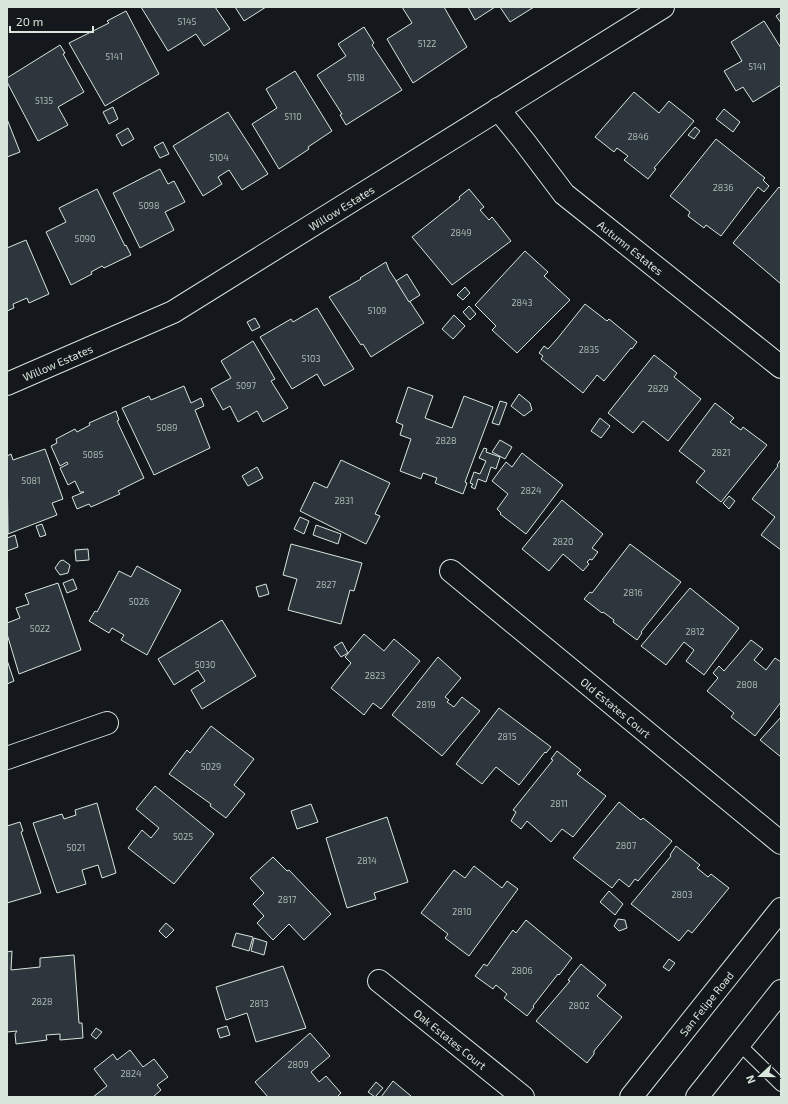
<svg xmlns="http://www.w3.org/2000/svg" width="788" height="1104" font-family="'Exo 2',sans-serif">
<rect width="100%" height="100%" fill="#14181c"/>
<g fill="#2c363c" stroke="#d8e6dc">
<path d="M141,7H215L230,29L204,46L196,34L168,51Z"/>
<path d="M235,7H266L244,21Z"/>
<path d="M402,7H444L467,47L413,83L387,39L412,23Z"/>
<path d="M468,7H495L475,20Z"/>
<path d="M500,7H534L510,22Z"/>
<path d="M126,11L159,74L105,106L69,43L109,23L107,21Z"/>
<path d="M781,12V23L776,16Z"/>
<path d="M764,21L781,48V85L753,102L743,87L736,91L724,71L742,61L731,42Z"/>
<path d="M364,27L374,43L372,45L402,90L346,125L340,115L342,114L317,75L346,56L338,44Z"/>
<path d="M60,45L65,53L63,54L84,92L58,107L68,125L38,141L7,82V78Z"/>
<path d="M295,71L332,131L308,147L309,149L279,169L252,124L277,108L266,89Z"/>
<path d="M634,92L659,113L669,101L694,121L654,168L656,169L648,179L624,160L628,156L617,148L614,152L595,137Z"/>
<path d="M113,107L118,119L109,124L103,112Z"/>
<path d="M724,109L740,122L733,132L716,119Z"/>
<path d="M228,112L268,174L242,190L229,170L218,177L222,184L203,196L173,146Z"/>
<path d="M7,119L20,152L7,157Z"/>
<path d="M695,127L700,131L694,139L688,135Z"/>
<path d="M128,128L134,139L122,146L116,135Z"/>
<path d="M716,139L765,178L763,180L769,186L764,192L758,187L721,236L706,225L704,228L688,216L690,212L670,196Z"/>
<path d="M163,142L169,154L160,158L154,147Z"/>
<path d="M160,169L168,184L174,181L185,202L165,212L174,230L140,248L113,193Z"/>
<path d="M779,187L781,189V284L733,243Z"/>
<path d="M97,189L125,246L126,245L131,255L104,268L102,266L91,272L92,274L71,285L46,232L66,222L59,208Z"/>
<path d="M469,189L484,207L480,210L489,220L492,217L511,241L452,285L412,237L460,199L459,197Z"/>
<path d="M26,240L49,294L29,303L27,298L13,304L14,308L7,311V248Z"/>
<path d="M525,251L548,272L544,276L570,300L517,353L492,330L496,326L475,305Z"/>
<path d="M386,262L389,270L424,323L371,357L363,344L361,345L329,297L361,279L360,278Z"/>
<path d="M407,274L420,295L409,302L396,281Z"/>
<path d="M465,287L470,293L463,300L457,295Z"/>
<path d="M585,304L607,321L609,319L637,342L632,349L631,348L604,381L597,375L583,393L541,359L543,356L539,353L544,346L548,349L557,339Z"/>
<path d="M469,306L476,314L470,320L463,312Z"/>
<path d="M317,308L354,369L324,386L317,374L292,389L260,337L291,319L293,322Z"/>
<path d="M454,315L465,326L453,339L442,329Z"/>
<path d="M255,318L260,327L252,331L247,322Z"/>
<path d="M253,341L275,379L271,381L288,408L263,422L257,411L238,422L230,406L223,410L211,389L231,378L221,361Z"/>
<path d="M654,355L677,373L674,377L701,399L668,441L643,421L633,433L608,413Z"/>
<path d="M184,386L191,403L201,398L204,406L195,410L210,448L154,475L122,408L149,396L151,400Z"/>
<path d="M408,387L433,396L425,418L452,428L464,396L493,407L465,482L467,483L463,494L435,483L437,478L423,473L421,479L400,471L411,439L400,435L403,425L396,422Z"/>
<path d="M519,394L530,403L532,410L524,416L511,406Z"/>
<path d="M500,401L507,403L499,425L492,423Z"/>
<path d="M715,403L734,418L730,422L741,430L743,427L767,445L721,502L696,482L705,471L679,451Z"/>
<path d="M116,411L119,420L117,421L144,478L118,491L120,494L91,507L89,504L77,509L72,497L84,492H80L75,481L68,485L60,468L68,464L67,462L60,466L51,446L57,443L56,439L75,429L77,432L90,425L89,423Z"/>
<path d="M600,418L610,426L601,438L591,431Z"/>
<path d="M500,440L512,447L505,459L492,452Z"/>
<path d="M484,448L487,449L486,452L500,457L496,469L491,467L486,482L478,479L475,489L471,487L473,484L470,483L474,472L480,474L486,461L479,458Z"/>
<path d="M45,449L63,499L52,503L57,515L8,534L7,456L11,454L13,460Z"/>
<path d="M522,453L563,485L526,534L500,514L501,513L497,509L508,494L492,481L506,462L512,467Z"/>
<path d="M781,459V550L761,535L775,517L752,499L778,466L777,465Z"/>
<path d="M341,460L390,483L375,514L380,516L366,544L300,511L314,482L327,488Z"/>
<path d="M257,467L263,478L248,486L242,476Z"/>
<path d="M729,496L735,501L729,509L723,503Z"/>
<path d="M562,500L603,534L592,548L598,552L592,560L590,559L587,562L589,564L583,571L563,554L549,571L522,549Z"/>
<path d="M300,517L309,521L304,534L294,529Z"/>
<path d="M42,524L46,535L40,537L36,526Z"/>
<path d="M316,525L341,534L338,544L313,535Z"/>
<path d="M15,535L18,547L7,551V538Z"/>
<path d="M291,544L362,563L354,591L350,590L341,624L288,610L297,579L283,575Z"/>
<path d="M630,544L681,582L641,632L642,633L637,640L613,622L614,620L603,612L602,613L584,599L590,592L592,593Z"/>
<path d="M88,549L89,560L76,561L75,550Z"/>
<path d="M63,560L70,565L68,573L60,575L55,568L60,561Z"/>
<path d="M137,566L181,590L147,655L121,640L124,635L112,628L109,633L89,621L95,611L97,612L119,571L131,577Z"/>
<path d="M73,579L77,589L67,593L63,583Z"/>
<path d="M58,583L81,650L19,674L7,634V623L20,618L16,608L29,604L25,594Z"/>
<path d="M266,584L269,594L259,597L256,587Z"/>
<path d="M690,588L739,628L704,675L686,661L694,650L684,642L666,665L641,646Z"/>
<path d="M222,620L256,676L202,709L191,690L205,681L198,670L174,685L158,659Z"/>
<path d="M364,634L384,651L394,639L420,661L381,709L373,703L364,715L331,688L351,663L345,657Z"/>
<path d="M751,640L763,649L754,660L766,670L775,658L781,662V702L755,736L731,717L734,713L707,691L718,678L713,673L719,666L724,671Z"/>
<path d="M342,642L348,653L341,657L334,647Z"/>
<path d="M438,657L461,678L445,697L449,700L447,702L454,707L462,697L480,711L442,756L392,715Z"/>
<path d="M7,660L14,681L7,684Z"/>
<path d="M499,708L551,747L546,753L545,752L519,785L496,767L482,784L456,764Z"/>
<path d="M781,717V757L760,740Z"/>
<path d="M211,726L254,759L234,785L245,794L226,818L210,806L211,804L169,774L187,750L190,753Z"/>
<path d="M557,751L581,770L577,774L606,796L573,837L562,829L551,842L527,821L521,829L511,821L516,812L513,810L553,760L551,759Z"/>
<path d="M155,786L214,834L174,884L128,848L142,830L151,838L159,828L136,809Z"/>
<path d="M619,802L641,820L643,818L672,841L638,881L635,879L629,887L619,879L612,888L573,858Z"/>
<path d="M97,803L116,873L102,878L98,865L82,870L86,884L57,893L33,823L62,814L64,819L76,815L75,810Z"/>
<path d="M311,804L318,822L297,829L291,811Z"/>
<path d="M387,817L408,882L374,893L376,899L347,908L326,838Z"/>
<path d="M20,822L23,831L21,832L41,893L7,903V826Z"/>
<path d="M676,846L700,865L697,868L708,877L711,874L729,888L692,933L688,930L679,941L631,904L671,856L670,855Z"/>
<path d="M273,857L287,871L289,870L331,914L304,940L289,924L273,940L257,923L264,916L253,904L264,893L250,878Z"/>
<path d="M474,866L502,888L507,881L518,889L469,956L445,938L448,934L421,913L454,870L465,878Z"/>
<path d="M609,891L623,904L615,915L600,902Z"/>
<path d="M618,919L625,920L627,928L619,931L614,926Z"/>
<path d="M526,920L572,958L559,975L558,974L533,1006L534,1007L527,1016L504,998L507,994L496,985L493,989L475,976L484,964L487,966L513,930L516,933Z"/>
<path d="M166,923L174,930L166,938L159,931Z"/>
<path d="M236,933L253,937L249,951L232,946Z"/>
<path d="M254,938L267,942L264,955L251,951Z"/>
<path d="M12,951L11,970L40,967V958L74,955L79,1023H82L83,1038L60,1040V1034L46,1035L47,1040L16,1044L15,1034L17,1031L7,1032V952Z"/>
<path d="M669,959L675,963L669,971L663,967Z"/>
<path d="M581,964L606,985L597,996L622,1017L594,1051V1054L587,1063L536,1021L570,981L568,980Z"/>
<path d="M283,966L306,1028L256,1042L247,1013L226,1020L216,987Z"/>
<path d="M227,1026L230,1035L220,1038L217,1029Z"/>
<path d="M96,1028L102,1032L96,1039L91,1035Z"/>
<path d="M310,1033L330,1056L311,1072L319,1082L326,1076L341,1093L337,1097H268L255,1082Z"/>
<path d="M130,1050L143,1067L154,1059L168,1077L157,1085L161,1090L153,1097H93L107,1086L94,1069L113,1054L117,1060Z"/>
<path d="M393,1081L411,1096L410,1097H381Z"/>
<path d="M376,1082L383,1088L375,1097L368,1092Z"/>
</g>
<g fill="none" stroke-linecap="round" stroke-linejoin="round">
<g stroke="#d8e6dc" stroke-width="14">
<path id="lane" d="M739,1044L781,1085"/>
</g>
<g stroke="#d8e6dc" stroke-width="24">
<g id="street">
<path id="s1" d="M498,109L524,141L564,194L781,367"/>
<path id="s2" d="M7,384L173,312L663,7"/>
<path id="s3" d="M451,571L781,843"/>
<path d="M7,758L107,723"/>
<path id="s4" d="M379,981L523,1097"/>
</g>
</g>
<g stroke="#d8e6dc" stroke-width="24">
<g id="secondary">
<path id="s5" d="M631,1097L781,909"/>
<path d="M697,1097L781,991"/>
</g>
</g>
<use href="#lane" stroke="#14181c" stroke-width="12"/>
<use href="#street" stroke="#14181c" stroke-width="22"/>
<use href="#secondary" stroke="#14181c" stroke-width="22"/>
</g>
<g text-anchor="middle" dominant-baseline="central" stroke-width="3" stroke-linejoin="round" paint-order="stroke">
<g font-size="9" fill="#adbab4">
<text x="187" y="21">5145</text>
<text x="427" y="43">5122</text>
<text x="114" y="56">5141</text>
<text x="757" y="66">5141</text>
<text x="356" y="77">5118</text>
<text x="44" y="100">5135</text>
<text x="293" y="116">5110</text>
<text x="638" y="136">2846</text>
<text x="219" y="157">5104</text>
<text x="723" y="187">2836</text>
<text x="149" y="205">5098</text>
<text x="461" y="232">2849</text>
<text x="85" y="238">5090</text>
<text x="522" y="302">2843</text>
<text x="377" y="310">5109</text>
<text x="589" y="349">2835</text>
<text x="311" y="358">5103</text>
<text x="246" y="385">5097</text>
<text x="658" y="388">2829</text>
<text x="167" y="427">5089</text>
<text x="446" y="440">2828</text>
<text x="721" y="452">2821</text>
<text x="93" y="454">5085</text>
<text x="31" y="480">5081</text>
<text x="531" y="490">2824</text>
<text x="344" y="500">2831</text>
<text x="563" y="541">2820</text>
<text x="326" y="584">2827</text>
<text x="633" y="592">2816</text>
<text x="139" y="601">5026</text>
<text x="40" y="628">5022</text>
<text x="695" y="631">2812</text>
<text x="205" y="664">5030</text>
<text x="375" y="675">2823</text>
<text x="747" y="684">2808</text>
<text x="426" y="704">2819</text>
<text x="507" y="736">2815</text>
<text x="211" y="766">5029</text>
<text x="559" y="803">2811</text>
<text x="183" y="836">5025</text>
<text x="626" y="845">2807</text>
<text x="76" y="847">5021</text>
<text x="367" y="860">2814</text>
<text x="682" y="894">2803</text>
<text x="287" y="899">2817</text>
<text x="462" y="911">2810</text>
<text x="522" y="970">2806</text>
<text x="42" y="1001">2828</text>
<text x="259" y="1003">2813</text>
<text x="579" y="1005">2802</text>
<text x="298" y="1064">2809</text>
<text x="131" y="1073">2824</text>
</g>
<g font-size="11" fill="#d8e6dc" stroke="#14181c">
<text stroke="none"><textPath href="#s2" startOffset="379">Willow Estates</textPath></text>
<text stroke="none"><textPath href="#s1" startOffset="193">Autumn Estates</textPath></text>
<text stroke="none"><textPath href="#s2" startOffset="55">Willow Estates</textPath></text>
<text stroke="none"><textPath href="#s3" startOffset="214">Old Estates Court</textPath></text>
<text stroke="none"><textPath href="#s5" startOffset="120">San Felipe Road</textPath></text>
<text stroke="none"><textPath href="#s4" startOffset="92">Oak Estates Court</textPath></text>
</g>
</g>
<rect width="788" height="1104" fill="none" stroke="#d8e6dc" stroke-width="16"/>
<g transform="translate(760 1076) rotate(249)" stroke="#14181c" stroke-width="3" paint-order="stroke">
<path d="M0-3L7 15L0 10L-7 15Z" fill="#d8e6dc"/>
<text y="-6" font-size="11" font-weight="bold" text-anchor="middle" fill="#d8e6dc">N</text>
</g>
<path d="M10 26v6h83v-6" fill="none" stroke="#d8e6dc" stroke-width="2"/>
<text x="16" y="26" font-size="12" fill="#d8e6dc" stroke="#14181c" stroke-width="3" paint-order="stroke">20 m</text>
</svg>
